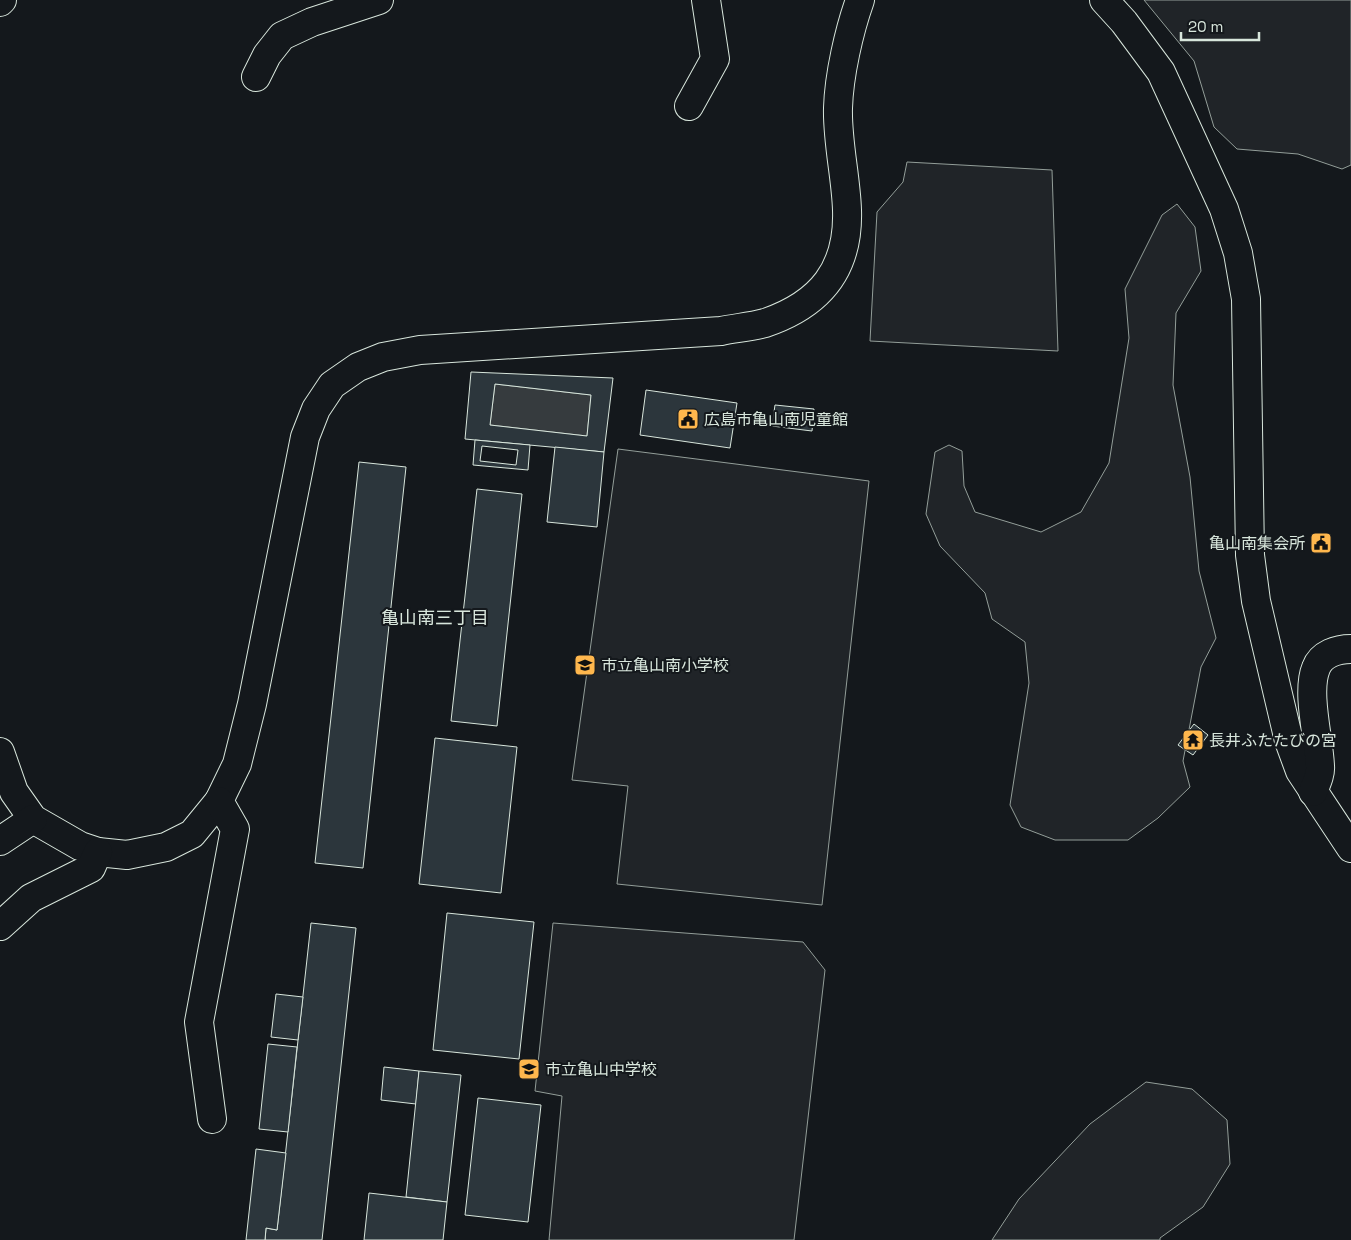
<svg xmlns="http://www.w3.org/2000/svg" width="1351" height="1240" font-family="'Space Grotesk','Noto Sans JP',sans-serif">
<rect width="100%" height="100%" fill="#14181c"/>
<g fill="#202428" stroke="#939e99">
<path d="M1144,0H1351V165L1342,169L1298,154L1237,149L1214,127L1194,61Z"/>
<path d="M907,162L1052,170L1058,351L870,341L877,212L903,182Z"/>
<path d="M1177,204L1195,227L1201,271L1176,313L1173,385L1190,477L1199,571L1216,638L1201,667L1183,761L1190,787L1158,818L1128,840H1055L1021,827L1010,805L1029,683L1025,642L992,619L985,593L940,546L926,514L935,452L949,445L962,451L964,486L975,512L1041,532L1081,512L1109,463L1129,338L1125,289L1162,215Z"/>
<path d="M618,449L869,481L822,905L617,884L628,786L572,780Z"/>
<path d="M553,923L803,942L825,970L794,1240H549L562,1096L535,1091Z"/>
<path d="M1146,1082L1192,1089L1227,1120L1230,1164L1203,1207L1160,1238V1240H992L1019,1199L1090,1124Z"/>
</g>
<path fill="#363b3e" stroke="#939e99" d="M495,384L591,395L587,436L490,425Z"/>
<g fill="#2c363c" stroke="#d8e6dc" fill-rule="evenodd">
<path d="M471,372L613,378L604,452L465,439ZM495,384L591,395L587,436L490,425Z"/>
<path d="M646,390L737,403L730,448L640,435Z"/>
<path d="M775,405L814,409L812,431L772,426Z"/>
<path d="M475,440L530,445L528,470L473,465ZM482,446L518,450L516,465L480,461Z"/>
<path d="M555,447L604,452L597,527L547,522Z"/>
<path d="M359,462L406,467L363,868L315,863Z"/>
<path d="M477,489L522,494L497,726L451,721Z"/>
<path d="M1194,724L1208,735L1193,755L1178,745Z"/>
<path d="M435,738L517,747L501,893L419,884Z"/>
<path d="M447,913L534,922L519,1059L433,1050Z"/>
<path d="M311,923L356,928L322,1240H265L266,1228L277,1230Z"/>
<path d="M276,994L303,997L298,1040L271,1037Z"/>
<path d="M268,1044L297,1047L288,1132L259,1129Z"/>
<path d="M384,1067L419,1071L416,1104L381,1100Z"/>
<path d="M419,1071L461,1075L447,1202L406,1197Z"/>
<path d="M478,1098L541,1105L528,1222L465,1215Z"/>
<path d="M256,1149L286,1153L277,1230L266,1228L265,1240H246Z"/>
<path d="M369,1193L447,1202L443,1240H364Z"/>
</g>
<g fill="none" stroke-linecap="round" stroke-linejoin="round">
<g stroke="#d8e6dc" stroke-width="30">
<g id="minor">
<path d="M1104,0L1124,22L1161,72L1224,209L1238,253L1246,299L1250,555L1256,601L1289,741L1300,771L1351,848"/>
<path d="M0,2L2,0"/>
<path d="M256,77L267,55L282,36L312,22L379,0"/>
<path d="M689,106L715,59L706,0"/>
<path d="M0,752L14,792L33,819L80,846L98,852L127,855L166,847L192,834L219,801L237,764L252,704L305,437L316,409L332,385L358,367L383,357L420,350L721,331C735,328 751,327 765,323C821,304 849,269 847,210C846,177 837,141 838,108C839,75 849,31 860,0"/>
<path d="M1313,792C1316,784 1321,774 1320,766C1319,739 1306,692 1316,668C1321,654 1337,649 1351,649"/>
<path d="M0,841L33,819"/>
<path d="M0,926L31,898L91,868L98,852"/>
<path d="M212,1119L199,1022L235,829L219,801"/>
</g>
</g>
<use href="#minor" stroke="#14181c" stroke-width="28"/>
</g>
<defs>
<g id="civic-square" transform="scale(1.125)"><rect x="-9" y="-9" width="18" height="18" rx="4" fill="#ffb74d" stroke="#14181c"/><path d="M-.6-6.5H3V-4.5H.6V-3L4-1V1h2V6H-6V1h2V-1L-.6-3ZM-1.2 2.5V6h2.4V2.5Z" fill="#111"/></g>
<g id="school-square" transform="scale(1.125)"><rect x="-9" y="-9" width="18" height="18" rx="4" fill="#ffb74d" stroke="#14181c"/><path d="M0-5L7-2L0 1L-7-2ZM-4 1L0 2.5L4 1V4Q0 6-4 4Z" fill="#111"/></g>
<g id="temple-square" transform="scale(1.125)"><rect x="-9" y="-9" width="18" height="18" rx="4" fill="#ffb74d" stroke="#14181c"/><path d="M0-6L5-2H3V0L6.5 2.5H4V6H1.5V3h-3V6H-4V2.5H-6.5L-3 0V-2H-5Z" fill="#111"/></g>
</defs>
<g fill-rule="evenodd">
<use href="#civic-square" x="688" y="419"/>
<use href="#civic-square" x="1321" y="543"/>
<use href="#school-square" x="585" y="665"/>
<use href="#temple-square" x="1193" y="740"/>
<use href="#school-square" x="529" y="1069"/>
</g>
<g text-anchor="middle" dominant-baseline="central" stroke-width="4" stroke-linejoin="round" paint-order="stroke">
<g font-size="16" fill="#d8e6dc" stroke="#14181c" text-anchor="start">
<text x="704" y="419">広島市亀山南児童館</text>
<text x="1305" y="543" text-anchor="end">亀山南集会所</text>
<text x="601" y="665">市立亀山南小学校</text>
<text x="1209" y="740">長井ふたたびの宮</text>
<text x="545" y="1069">市立亀山中学校</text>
</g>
<g font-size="18" fill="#d8e6dc" stroke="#14181c">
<text x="435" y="617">亀山南三丁目</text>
</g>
</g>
<path d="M1181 32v8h78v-8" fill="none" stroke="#d8e6dc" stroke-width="2.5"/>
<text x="1188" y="32" font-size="15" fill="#d8e6dc" stroke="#14181c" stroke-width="4" paint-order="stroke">20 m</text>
</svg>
